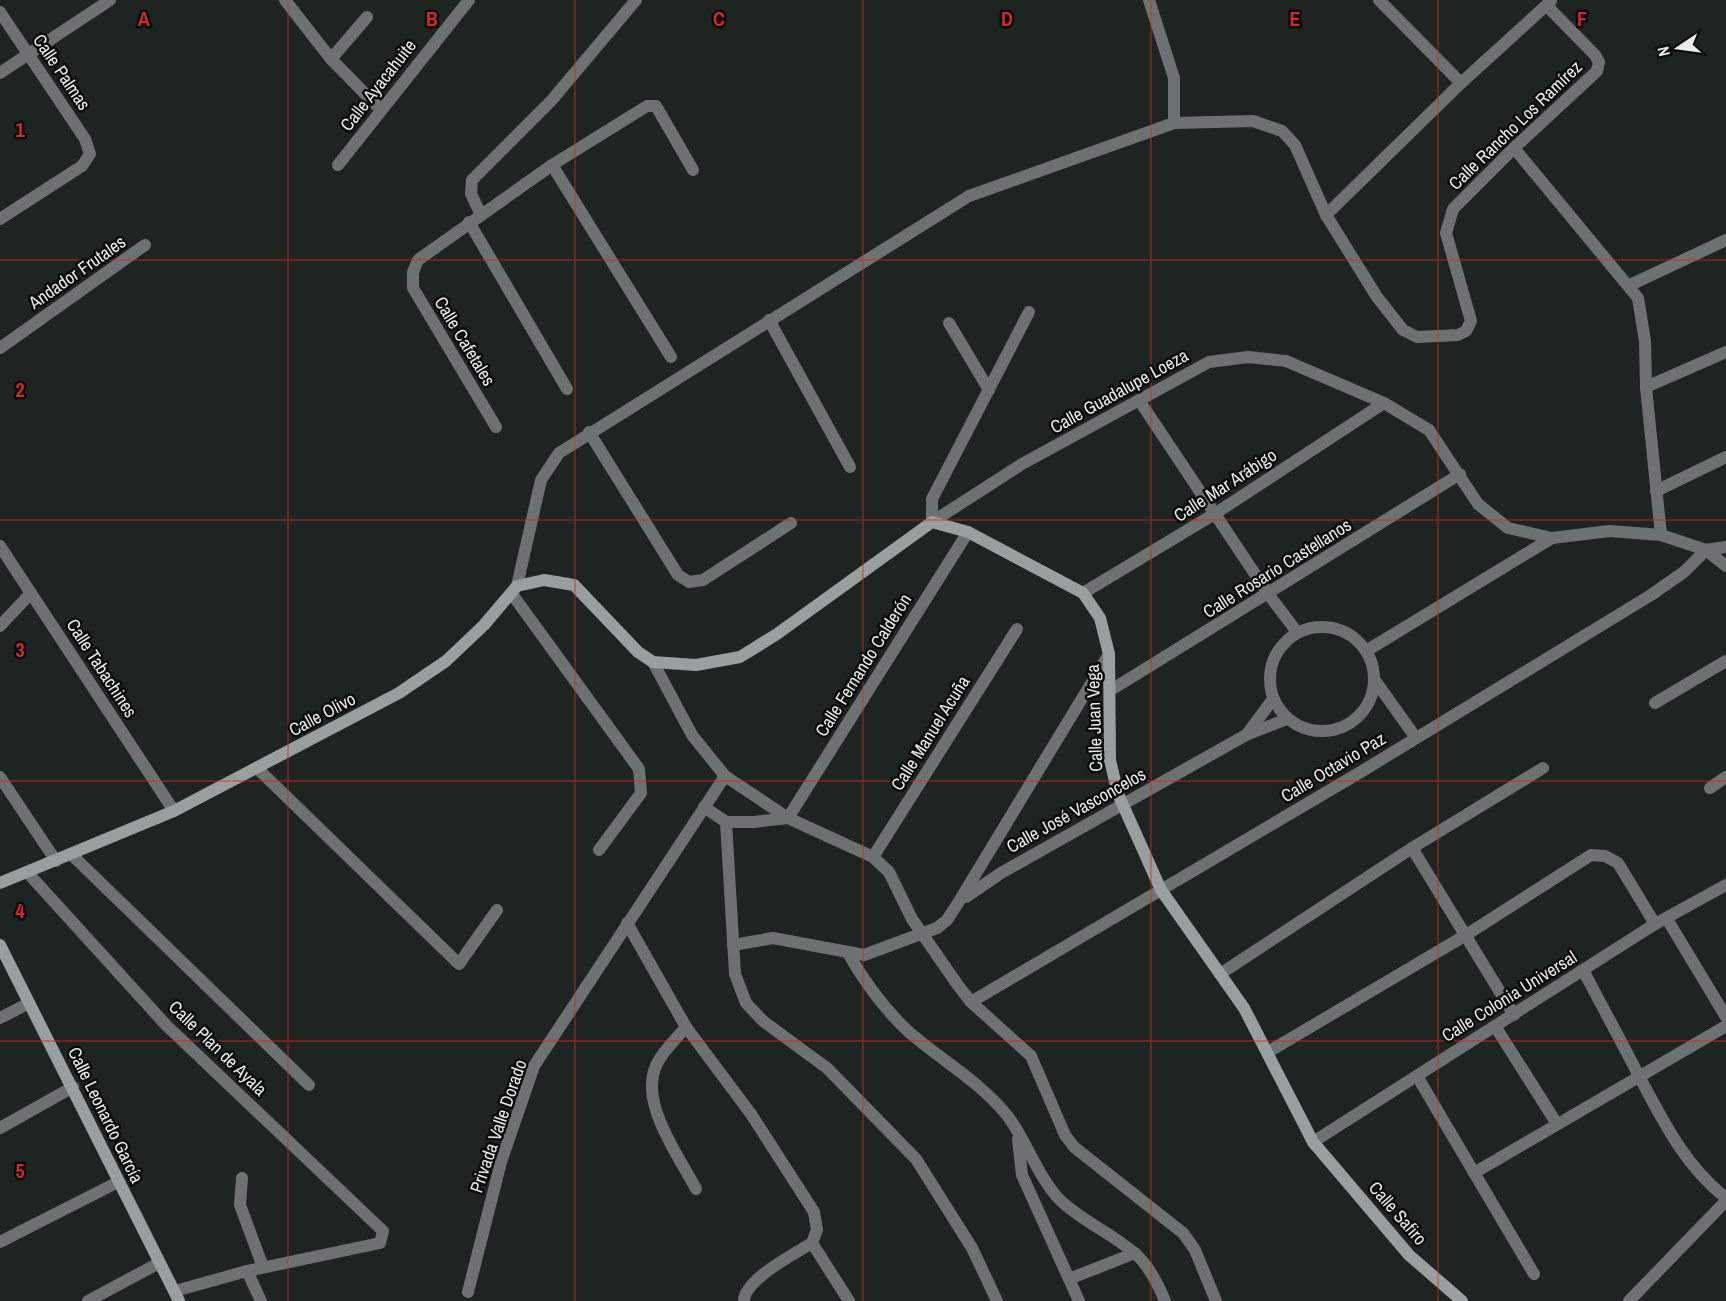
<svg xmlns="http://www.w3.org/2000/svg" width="1726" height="1301" font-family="'Archivo Narrow',sans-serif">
<rect width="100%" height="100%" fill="#1e2422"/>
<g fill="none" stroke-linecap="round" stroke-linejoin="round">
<g stroke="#6e7171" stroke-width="12">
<path d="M285,0L331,59L381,110"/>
<path d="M1149,0L1174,78V123"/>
<path d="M1379,0L1461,83"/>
<path d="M0,12L85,139L90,154L82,166L0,219"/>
<path d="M331,59L367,17"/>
<path d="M0,73L110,0"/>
<path d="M1514,148L1638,298L1645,341L1646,387L1661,535"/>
<path d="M338,165L469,0"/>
<path d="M552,165L671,357"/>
<path d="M481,215L471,194L472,180L551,101L636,0"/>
<path d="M1326,215L1461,83L1551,1"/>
<path d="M469,222L567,389"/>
<path d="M1630,285L1726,240"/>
<path d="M1029,312L932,499V522L1022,464L1209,362L1248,357L1286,361L1384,403L1429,430L1478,504L1508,528L1552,538L1609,531L1661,535L1706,550L1726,566"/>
<path d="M769,320L850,467"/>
<path d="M949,323L989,390"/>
<path d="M0,348L145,245"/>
<path d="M1646,387L1726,352"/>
<path d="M1139,400L1269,595L1297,632"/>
<path d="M496,427L413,288V272L418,260L552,165L647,106H656L693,170"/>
<path d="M589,432L678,575L689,582L703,580L791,523"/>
<path d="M1656,491L1726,457"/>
<path d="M0,546L174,811"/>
<path d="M1706,550L1726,547"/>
<path d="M517,586L541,480L559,453L969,196L1174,123L1253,121L1282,131L1295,145L1326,215L1377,297L1403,330L1417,337L1458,335L1466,331L1471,321L1446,233L1453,209L1514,148L1597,71L1599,62L1595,55L1547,6"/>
<path d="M1083,593L1216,513L1384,403"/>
<path d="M512,594L639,769L641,793L599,850"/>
<path d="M0,626L31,593"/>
<circle cx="1322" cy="679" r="52"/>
<path d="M1366,651L1552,538"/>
<path d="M653,662L692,735L725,776L788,818L873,857L889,872L912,919L957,984L971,1002L1031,1056L1065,1135L1074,1147L1183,1233L1195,1250L1216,1301"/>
<path d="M1374,679L1416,738"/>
<path d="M1111,690L1460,474"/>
<path d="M1655,703L1726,661"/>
<path d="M1247,734L1273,699"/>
<path d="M258,769L459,964L497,910"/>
<path d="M0,777L56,861"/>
<path d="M1710,788L1726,777"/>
<path d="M704,807L726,822H754L788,818L968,532"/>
<path d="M726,822L735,974L746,1003L763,1021L827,1068L916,1159L972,1248L997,1301"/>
<path d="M1412,848L1514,1015"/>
<path d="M72,855L309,1085"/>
<path d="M873,857L1017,629"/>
<path d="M27,872L166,1025L383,1231L380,1243L247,1271L175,1291"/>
<path d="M966,897L1001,873L1246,735L1287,719"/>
<path d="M1667,919L1726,1017"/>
<path d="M627,923L686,1027L751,1114L814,1212L817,1230L812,1243L849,1301"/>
<path d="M733,945L773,938L864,955L937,928L947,920L958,903L1109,654"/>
<path d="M848,953C864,981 885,1010 909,1032C941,1060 979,1081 1006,1114C1026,1139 1036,1174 1059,1199C1081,1221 1110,1232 1133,1252C1148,1263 1158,1284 1165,1301"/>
<path d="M1583,970C1602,1006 1621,1041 1639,1076C1663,1121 1685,1166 1726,1198"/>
<path d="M1220,974L1412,848L1543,768"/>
<path d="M971,1002L1359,773L1651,595L1684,572L1706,550"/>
<path d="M0,1018L29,1003"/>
<path d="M1495,1026L1557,1124"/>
<path d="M686,1027C677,1038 666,1048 659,1060C635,1098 678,1154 696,1189"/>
<path d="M1268,1052L1466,935L1591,855L1605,856L1618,863L1655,924"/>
<path d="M1417,1076L1534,1274"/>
<path d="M0,1128L73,1087"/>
<path d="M1018,1139L1022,1175L1079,1301"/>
<path d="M1313,1142L1655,924L1726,885"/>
<path d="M1474,1173L1726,1026"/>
<path d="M242,1178L240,1205L263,1267"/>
<path d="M0,1242L118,1182"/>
<path d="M247,1271L261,1301"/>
<path d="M1069,1279L1135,1253"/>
<path d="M468,1292L501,1162L534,1066L725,776"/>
<path d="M88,1301L159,1263"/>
<path d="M744,1301C744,1280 794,1254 812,1243"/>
<path d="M1629,1301L1726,1201"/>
</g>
<g stroke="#999e9f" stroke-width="12">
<path d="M0,883L174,811L399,693L446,661L484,625L517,586L544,580L574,585L638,652L653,662L696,665L740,657L777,634L932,522L968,532L1083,593L1100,618L1109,654L1110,760L1118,794L1161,890L1244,1008L1313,1142L1409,1255L1462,1301"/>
<path d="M0,945L179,1301"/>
</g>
</g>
<path fill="none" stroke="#d62828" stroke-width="1.5" stroke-opacity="0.55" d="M288,0V1301M575,0V1301M863,0V1301M1151,0V1301M1438,0V1301M0,260H1726M0,520H1726M0,781H1726M0,1041H1726"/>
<g text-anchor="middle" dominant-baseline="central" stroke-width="5" stroke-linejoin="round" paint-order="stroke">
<g font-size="18" fill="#e6eae8" stroke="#0a0d0c">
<text transform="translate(62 72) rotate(56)">Calle Palmas</text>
<text transform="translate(378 85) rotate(-52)">Calle Ayacahuite</text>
<text transform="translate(1515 125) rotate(-44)">Calle Rancho Los Ramírez</text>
<text transform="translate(77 272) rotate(-35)">Andador Frutales</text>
<text transform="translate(465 341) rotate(59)">Calle Cafetales</text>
<text transform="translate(1119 391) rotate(-29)">Calle Guadalupe Loeza</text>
<text transform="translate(1225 485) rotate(-33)">Calle Mar Arábigo</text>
<text transform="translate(1277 568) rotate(-32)">Calle Rosario Castellanos</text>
<text transform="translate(863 665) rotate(-58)">Calle Fernando Calderón</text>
<text transform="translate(102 668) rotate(57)">Calle Tabachines</text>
<text transform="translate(322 714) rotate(-28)">Calle Olivo</text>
<text transform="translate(1094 718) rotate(-92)">Calle Juan Vega</text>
<text transform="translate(930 733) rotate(-58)">Calle Manuel Acuña</text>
<text transform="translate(1333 767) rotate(-31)">Calle Octavio Paz</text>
<text transform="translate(1076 810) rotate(-29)">Calle José Vasconcelos</text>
<text transform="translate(1509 996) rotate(-32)">Calle Colonia Universal</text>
<text transform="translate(218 1048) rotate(44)">Calle Plan de Ayala</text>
<text transform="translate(106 1115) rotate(64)">Calle Leonardo García</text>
<text transform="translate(498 1126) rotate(-71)">Privada Valle Dorado</text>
<text transform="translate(1398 1213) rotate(49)">Calle Safiro</text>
</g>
</g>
<g font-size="20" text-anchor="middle" font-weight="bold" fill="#d62828" stroke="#0a0d0c" stroke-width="5" stroke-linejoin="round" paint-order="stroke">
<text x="144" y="26">A</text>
<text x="432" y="26">B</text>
<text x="719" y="26">C</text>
<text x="1007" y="26">D</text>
<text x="1295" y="26">E</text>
<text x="1582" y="26">F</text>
<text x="20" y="137">1</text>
<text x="20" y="397">2</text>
<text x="20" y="657">3</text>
<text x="20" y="918">4</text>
<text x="20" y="1178">5</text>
</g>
<g transform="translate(1678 48) rotate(257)" stroke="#0a0d0c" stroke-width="4.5" paint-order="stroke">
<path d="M0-4.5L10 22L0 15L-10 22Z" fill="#e6eae8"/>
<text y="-9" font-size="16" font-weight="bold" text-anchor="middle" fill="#e6eae8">N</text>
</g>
</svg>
